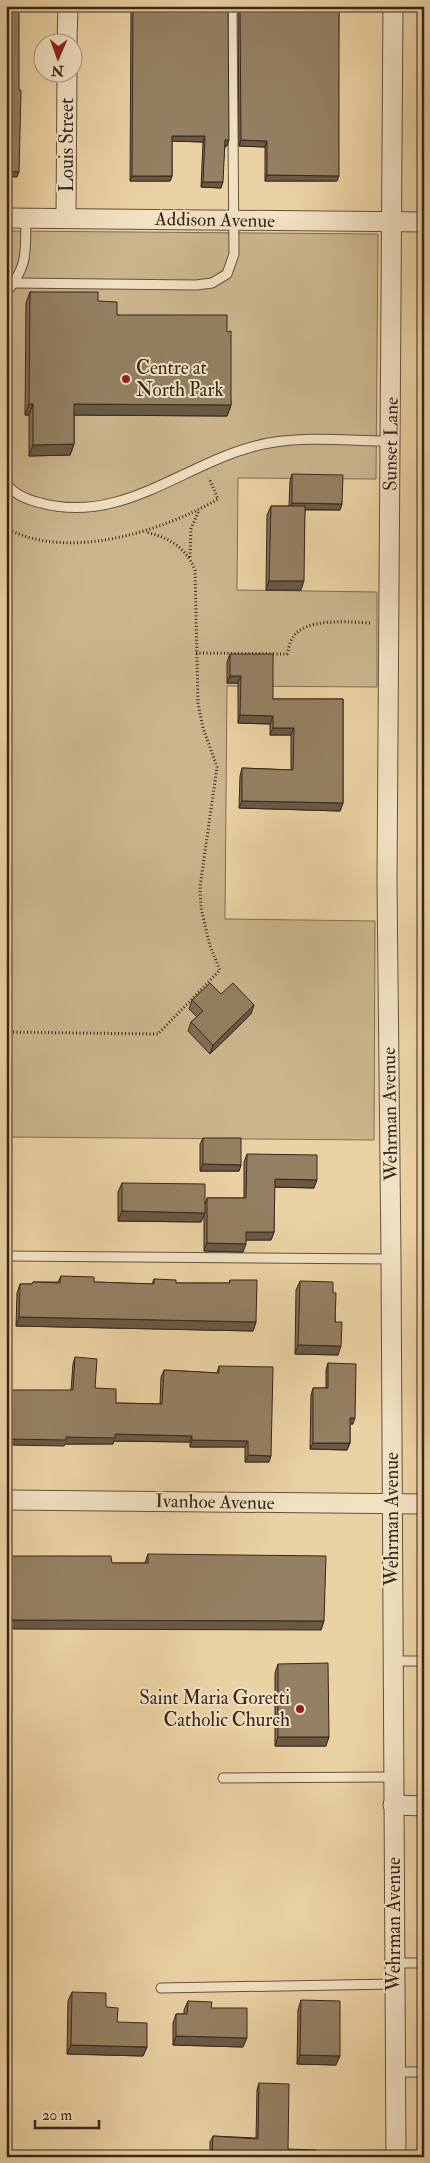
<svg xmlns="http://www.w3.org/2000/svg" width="430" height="2163" font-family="'IM FELL Double Pica',serif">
<rect width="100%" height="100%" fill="#ebd2a4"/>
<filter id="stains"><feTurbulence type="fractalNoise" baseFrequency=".004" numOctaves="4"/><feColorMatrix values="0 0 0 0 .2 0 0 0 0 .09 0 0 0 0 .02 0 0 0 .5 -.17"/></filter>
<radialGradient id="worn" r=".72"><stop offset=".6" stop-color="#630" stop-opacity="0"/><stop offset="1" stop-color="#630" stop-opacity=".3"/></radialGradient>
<path fill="#ccb58d" stroke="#816e55" d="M6,231L378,234L376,479L238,478L237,590L377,592V687L227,686L225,919L375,921L374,1140L6,1137Z"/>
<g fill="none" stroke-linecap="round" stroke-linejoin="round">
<g stroke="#63523f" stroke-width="11">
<g id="lane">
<path d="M14,283L196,285L212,283L227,274L234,254L232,6"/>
<path d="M6,293C29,264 25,253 26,218"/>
<path d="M6,483C14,495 28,500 41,503C126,526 190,457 269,443C308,436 351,441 391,441"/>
<path d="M6,1256L391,1259"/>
<path d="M393,1661H424"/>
<path d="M223,1778L393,1777"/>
<path d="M394,1963H424"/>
<path d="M161,1988L394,1984"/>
<path d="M395,2072H424"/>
</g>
</g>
<g stroke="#63523f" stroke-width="21">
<g id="street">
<path d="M393,6L387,882L391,1259L396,2157"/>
<path d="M67,42L68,6"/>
<path d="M6,218L424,222"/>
<path d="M66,218L67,72"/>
<path d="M6,1500L424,1504"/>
<path d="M393,1805L424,1806"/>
</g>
</g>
<g stroke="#36271d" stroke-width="3" stroke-dasharray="1 2.5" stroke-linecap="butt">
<path d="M6,528C67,562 163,531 218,499L209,478"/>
<path d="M190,557L191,529L199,510"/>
<path d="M196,653L287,654C289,650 289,643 292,639C303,617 350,622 371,623"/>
<path d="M6,1032L158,1034L220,970L210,946L201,908L200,887L217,767L203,728L198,703L195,570C186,547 168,537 145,532"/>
</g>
<use href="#lane" stroke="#f2e2c4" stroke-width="9"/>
<use href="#street" stroke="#f2e2c4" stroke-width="19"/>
</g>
<g fill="#7f6e55" stroke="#36271d">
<path d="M131,6H228L227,146H225L221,188L201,187L203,142L172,141V176L170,181H130Z"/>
<path d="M238,6H339L337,181H265V147L239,146Z"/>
<path d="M30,292L98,301L117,315L227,332L231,405L227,416L74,415V444L70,455L29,456V415H25L26,303Z"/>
<path d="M292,474L342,504L340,510H305L301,590H266L267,515L271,506H289L290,481Z"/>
<path d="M230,654L273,699H343V803L340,811L239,808L240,776L242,768L291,770V735H270V724L238,723V683H227V662Z"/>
<path d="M221,994L251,1014L210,1054L188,1031L191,1022L197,1017L189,1009L192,1000Z"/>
<path d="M203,1138L241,1165L239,1171H200V1144Z"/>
<path d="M247,1154L314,1188L274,1187V1232L271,1240H246L243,1252L204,1251V1214L201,1222L118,1221V1192L122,1183L205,1204L207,1198H244V1162Z"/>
<path d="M61,1276L94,1282L152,1284L154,1279L176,1283H229L230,1280L256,1322L253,1331L16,1326L17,1293L20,1284H32L33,1282H58Z"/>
<path d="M300,1281L333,1293L338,1355L295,1354L296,1290Z"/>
<path d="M75,1357L95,1388L116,1403L160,1404L161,1377L164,1370L217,1373L219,1366L269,1462H245V1447H190V1442L114,1441L113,1444H65L64,1446L71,1390L73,1364Z"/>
<path d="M328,1363L353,1424H350V1443L347,1450L310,1449L311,1395L313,1388H326V1370Z"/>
<path d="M148,1554L324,1621L321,1630L112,1563H145Z"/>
<path d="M278,1664L326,1746H275V1673Z"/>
<path d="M72,1992L106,2007L117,2022L147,2047L143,2056L67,2054L68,2001Z"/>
<path d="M301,2000L336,2065L297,2064L298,2010Z"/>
<path d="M188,2001L211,2008L243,2047L173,2045V2023L176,2014H184V2010Z"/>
<path d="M259,2083L288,2149L316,2157H210V2142L213,2136L256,2138L257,2090Z"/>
</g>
<g fill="#685a45" stroke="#36271d">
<path d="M172,136H205L203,142L170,141Z"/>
<path d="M225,140H229L227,146H223Z"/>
<path d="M241,140L267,141L265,147L239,146Z"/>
<path d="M6,171L19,172L17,177H6Z"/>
<path d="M267,175L339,176L337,181H265Z"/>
<path d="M132,176H172L170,181H130Z"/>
<path d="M203,182H223L221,188L201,187Z"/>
<path d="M29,404H33L29,415H25Z"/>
<path d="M74,404L231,405L227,416L70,415Z"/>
<path d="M74,444L70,455L29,456L33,445Z"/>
<path d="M292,503L342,504L340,510L289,509Z"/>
<path d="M269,581H304L301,590H266Z"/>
<path d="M230,676H241L238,683H227Z"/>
<path d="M240,715L273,716L270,724L238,723Z"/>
<path d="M273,728H294L291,735H270Z"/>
<path d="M242,801L343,803L340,811L239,808Z"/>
<path d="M254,1005L251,1014L210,1054L213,1045Z"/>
<path d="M203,1164L241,1165L239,1171H200Z"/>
<path d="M275,1179L317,1180L314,1188L272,1187Z"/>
<path d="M122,1211L205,1213L201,1222L118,1221Z"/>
<path d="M246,1232H274L271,1240H244Z"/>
<path d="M207,1243L246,1244L243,1252L204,1251Z"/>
<path d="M19,1317L256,1322L253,1331L16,1326Z"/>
<path d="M298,1345L341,1346L338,1355L295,1354Z"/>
<path d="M350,1418H355L353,1424H347Z"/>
<path d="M115,1434L192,1436L190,1442L114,1441L113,1444H65L64,1446L6,1445V1439L66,1437Z"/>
<path d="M192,1440L248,1441L245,1447H190Z"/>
<path d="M313,1443H350L347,1450L310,1449Z"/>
<path d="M248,1455L271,1456L269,1462H245Z"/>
<path d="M6,1620L324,1621L321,1630L6,1629Z"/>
<path d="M278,1737H329L326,1746H275Z"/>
<path d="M176,2036L247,2038L243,2047L173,2045Z"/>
<path d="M71,2045L147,2047L143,2056L67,2054Z"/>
<path d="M300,2055L340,2056L336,2065L297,2064Z"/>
</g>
<g fill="#948063" stroke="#36271d">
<path d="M6,6H19V90H21L19,172L6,171Z"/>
<path d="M133,6H228L229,140H225L223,182H203L205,136H172V176H132Z"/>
<path d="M240,6H339V176L267,175V141L241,140Z"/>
<path d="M30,292H98V301L117,302V315H227V332L231,331V405L74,404V444L33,445V404H29Z"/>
<path d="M292,474L343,475L342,504L292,503Z"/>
<path d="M271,506H305L304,581H269Z"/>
<path d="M230,654H273V699H343V803L242,801V768L293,770L294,728H273V716L240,715L241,676H230Z"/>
<path d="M210,983L221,994L233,983L254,1005L213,1045L191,1022L203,1011L192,1000Z"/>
<path d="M203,1138H241V1165L203,1164Z"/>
<path d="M247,1154L317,1155V1180L275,1179L274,1232H246V1244L207,1243V1198H246Z"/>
<path d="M122,1183L205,1184V1213L122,1211Z"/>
<path d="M61,1276L94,1277V1282L154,1284V1279L176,1280V1283H230V1280H257L256,1322L19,1317L20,1284H32L33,1282L60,1283Z"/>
<path d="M300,1281L333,1282V1293H336L335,1322H342L341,1346L298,1345Z"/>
<path d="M75,1357L97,1359L95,1388L116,1389V1403L162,1404L164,1370L219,1373V1366L273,1367L271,1456L248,1455V1441L192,1440V1436L115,1434V1438L66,1437V1440L6,1439V1390H73Z"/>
<path d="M328,1363L356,1364L355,1418H350V1443H313V1388H328Z"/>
<path d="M148,1554L326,1556L324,1621L6,1620V1556H111L112,1563H148Z"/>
<path d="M328,1663L329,1737H278V1664Z"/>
<path d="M72,1992L106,1993V2007L118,2008L117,2022L147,2023V2047L71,2045Z"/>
<path d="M301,2000L340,2001V2056L300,2055Z"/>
<path d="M188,2001L212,2002L211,2008H247V2038L176,2036V2014H187Z"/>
<path d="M259,2083L289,2084L288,2149L316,2150V2157H212L213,2136L258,2139Z"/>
</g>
<g fill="#8f2418" stroke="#f2e2c4" stroke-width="2">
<circle cx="126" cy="379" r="5"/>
<circle cx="300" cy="1709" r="5"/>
</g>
<g text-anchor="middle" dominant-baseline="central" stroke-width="4" stroke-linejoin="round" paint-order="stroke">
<g font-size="19" fill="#36271d" stroke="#f2e2c4">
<text transform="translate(67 145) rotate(-90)">Louis Street</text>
<text transform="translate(215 220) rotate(1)">Addison Avenue</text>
<text transform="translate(391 444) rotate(-89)">Sunset Lane</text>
<text transform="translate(390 1114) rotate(-91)">Wehrman Avenue</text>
<text transform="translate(215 1502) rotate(1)">Ivanhoe Avenue</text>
<text transform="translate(392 1519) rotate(-90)">Wehrman Avenue</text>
<text transform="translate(394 1924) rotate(-90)">Wehrman Avenue</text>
</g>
<g font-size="19" fill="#36271d" stroke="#f2e2c4" text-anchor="start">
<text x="136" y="368">Centre at<tspan x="136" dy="22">North Park</tspan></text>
<text x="290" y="1698" text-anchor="end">Saint Maria Goretti<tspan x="290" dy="22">Catholic Church</tspan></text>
</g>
</g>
<rect width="430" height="2163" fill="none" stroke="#ebd2a4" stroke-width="25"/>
<rect x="8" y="8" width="415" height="2148" fill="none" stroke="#36271d" stroke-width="2.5"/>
<rect x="12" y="12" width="405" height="2138" fill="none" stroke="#36271d"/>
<g transform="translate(58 58) rotate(182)"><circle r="24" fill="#f2e2c4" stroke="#a79781"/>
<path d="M0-4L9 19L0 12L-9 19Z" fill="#8f2418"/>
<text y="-8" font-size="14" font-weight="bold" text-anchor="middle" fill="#36271d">N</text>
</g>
<path d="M35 2120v8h64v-8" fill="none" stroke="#36271d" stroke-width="2.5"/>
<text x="42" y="2120" font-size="15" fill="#36271d" stroke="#f2e2c4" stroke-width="4" paint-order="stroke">20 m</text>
<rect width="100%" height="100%" filter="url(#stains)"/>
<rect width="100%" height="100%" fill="url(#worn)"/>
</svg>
